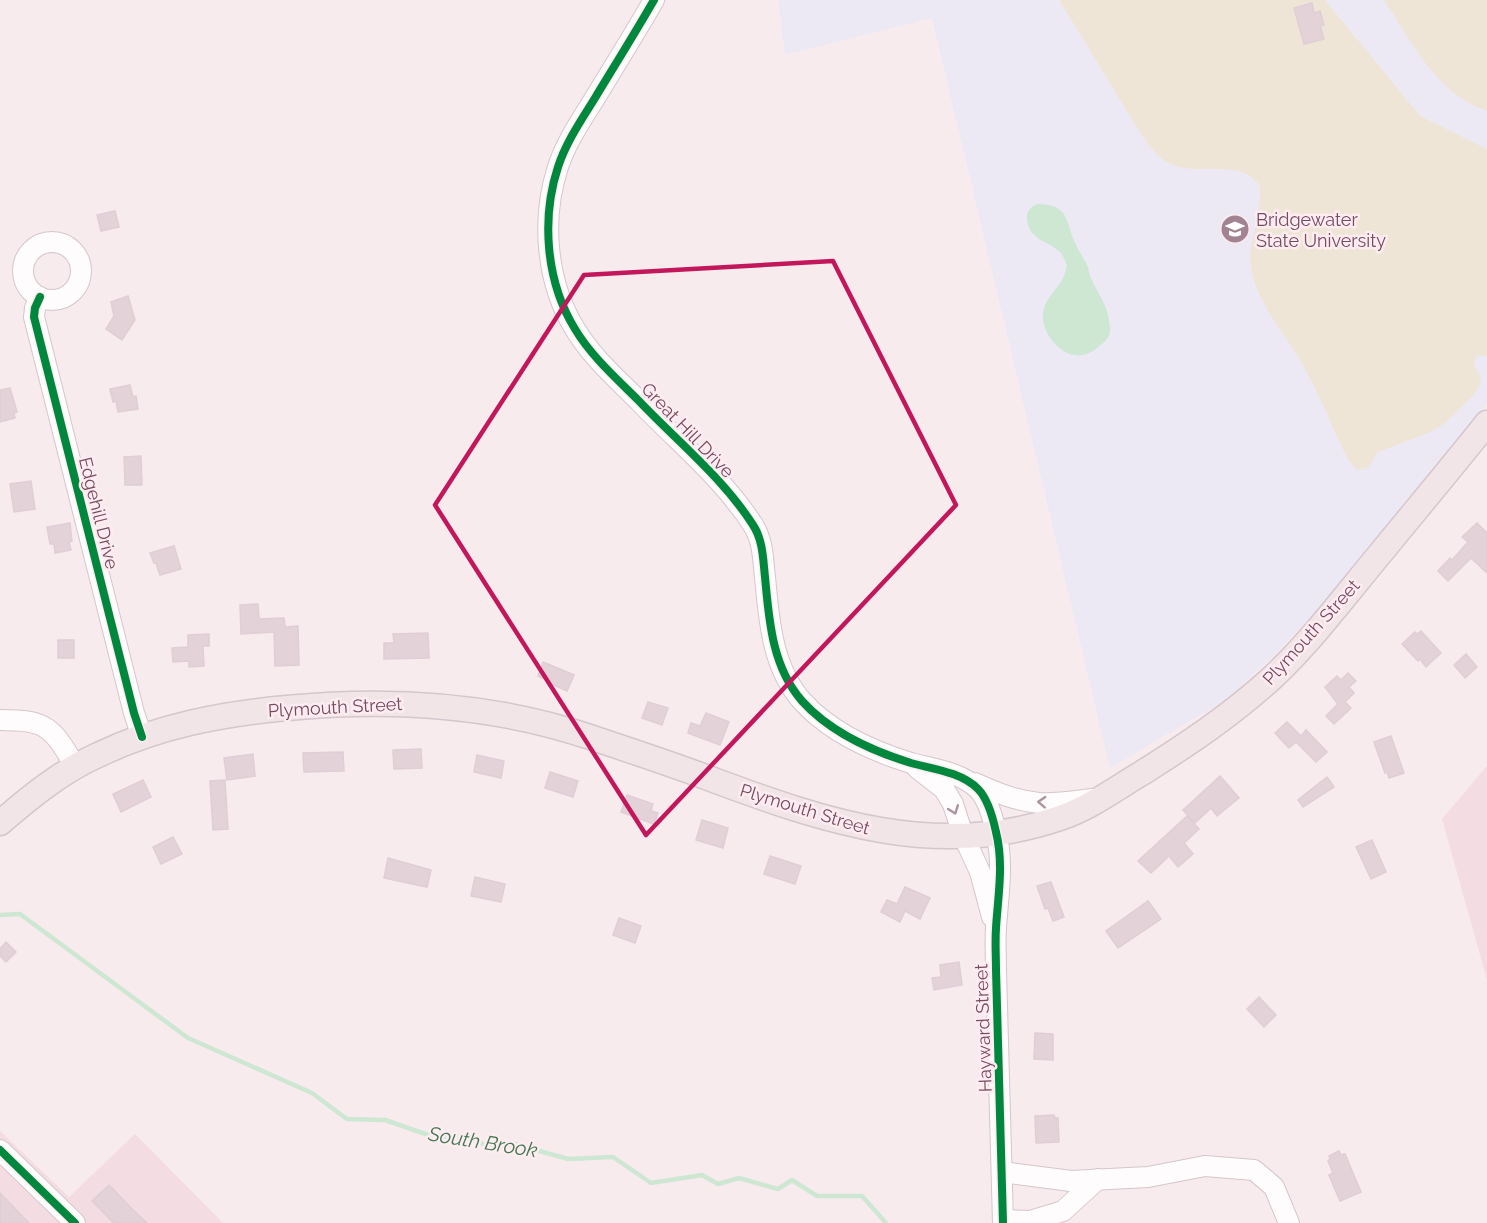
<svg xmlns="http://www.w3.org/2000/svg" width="1487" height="1223" font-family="Raleway,sans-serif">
<rect width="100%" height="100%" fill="#f7ebee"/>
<g fill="#f3dde3">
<path d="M1487,766V980L1442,819Z"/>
<path d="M0,1131L69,1197L135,1134L223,1223H0Z"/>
</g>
<path fill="#ece9f4" d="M778,0H1487V404L1321,606L1270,659L1227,699L1110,768L932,18L785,55Z"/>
<g fill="#efe5d7">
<path d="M1059,0H1325L1420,116L1487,149V356L1478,355L1475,359L1474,367L1479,373L1481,383L1473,396L1445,423L1431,432L1378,452L1367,469L1357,470L1347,458C1333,429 1321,398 1306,371C1291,342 1266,315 1255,284C1253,276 1250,265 1250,257C1251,243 1264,192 1259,185C1242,158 1199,176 1173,165C1158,159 1150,147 1141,134Z"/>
<path d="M1384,0H1487V111C1436,94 1412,42 1384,0Z"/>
</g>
<path fill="#cde7d3" d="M1037,204C1071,205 1064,220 1076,245C1079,252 1084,258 1087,265C1089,269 1089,274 1091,278C1099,296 1109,306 1110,329C1110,336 1107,340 1102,344C1096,349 1090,354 1082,355C1062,359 1041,333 1043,314C1044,299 1057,290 1063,278C1065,274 1066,269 1067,265C1065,261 1063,255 1060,252C1047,240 1029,240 1027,219C1026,211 1031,207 1037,204Z"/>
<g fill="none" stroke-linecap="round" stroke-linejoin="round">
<path stroke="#cde7d3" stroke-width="4.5" d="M0,915L20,914L188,1038L312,1093L347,1119L385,1120L437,1138L467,1136L491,1148L515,1144L568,1159L613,1157L651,1183L702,1175L718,1184L739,1178L778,1189L792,1180L817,1196H862L886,1223"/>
</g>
<g fill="#e3d3d9" stroke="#e0cdd5" stroke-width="1.5">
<path d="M1312,3L1314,13L1320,11L1324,25L1320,26L1324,39L1304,44L1294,8Z"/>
<path d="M115,211L119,227L101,231L97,215Z"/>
<path d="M128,296L135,320L122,340L106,329L114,316L111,302Z"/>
<path d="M130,385L133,397L136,396L138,409L118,412L116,401L113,402L110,389Z"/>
<path d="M10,388L17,412L14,413L15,418L0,422V390Z"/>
<path d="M141,456L142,485H125L124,457Z"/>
<path d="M31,481L35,509L14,512L10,484Z"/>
<path d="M70,523L72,541L69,542L71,550L55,553L54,544H50L47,527Z"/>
<path d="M1477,523L1487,533V573L1471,558L1448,581L1438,571L1450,558L1452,560L1468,542L1462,537Z"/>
<path d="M174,546L181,569L160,575L156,563H154L150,553Z"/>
<path d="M258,604L259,619L284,618L285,627L298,626L299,665L275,666L274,632L241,634L240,605Z"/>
<path d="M1421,631L1441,653L1426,667L1420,659L1418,661L1402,644L1415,632L1417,634Z"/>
<path d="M428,633L429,658L384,659V643H394L393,634Z"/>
<path d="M209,634V646H203L204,666L189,667V661L173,662L172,648L188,647V635Z"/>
<rect x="58" y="640" width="16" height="18"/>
<path d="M1466,654L1477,667L1465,678L1454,665Z"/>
<path d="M543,662L574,675L567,691L549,683L550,681L538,676Z"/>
<path d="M1348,673L1356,681L1349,687L1354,693L1345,702L1351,708L1334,724L1326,716L1338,704L1325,687L1337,676L1341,680Z"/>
<path d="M648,702L668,708L662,725L642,718Z"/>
<path d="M706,713L729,722L720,745L688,733L691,723L700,726Z"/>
<path d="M1287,722L1301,736L1306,730L1327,752L1316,762L1296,742L1289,748L1275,733Z"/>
<path d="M1391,736L1404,773L1389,778L1387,772L1385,773L1374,742Z"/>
<path d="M421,749L422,768L394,769L393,750Z"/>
<path d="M343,752L344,771L304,772L303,753Z"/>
<path d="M253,754L255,776L227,780L224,758Z"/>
<path d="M477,755L504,761L501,778L474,772Z"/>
<path d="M550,772L578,781L573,797L545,788Z"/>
<path d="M1220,776L1239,798L1217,816L1211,808L1195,823L1183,810Z"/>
<path d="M1327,777L1334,787L1303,807L1298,800Z"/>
<path d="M143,780L151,797L121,812L113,794Z"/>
<path d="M225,780L228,829L213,830L210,781Z"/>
<path d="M627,795L653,804L651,811L658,813L654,824L621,812Z"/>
<path d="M1187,816L1199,829L1184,843L1193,854L1178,867L1169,856L1151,873L1138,861Z"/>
<path d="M702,820L728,828L723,848L696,840Z"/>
<path d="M173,837L182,854L161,864L153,847Z"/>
<path d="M1372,840L1386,872L1371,879L1356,847Z"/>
<path d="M770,856L801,866L795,884L764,874Z"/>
<path d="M388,858L431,870L427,887L384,878Z"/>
<path d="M475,877L505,884L501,902L471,896Z"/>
<path d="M1051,882L1064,917L1053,921L1048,908L1045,909L1037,886Z"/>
<path d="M905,887L930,898L920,919L905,911L900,922L881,912L887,900L897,904Z"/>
<path d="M1148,901L1161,919L1118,948L1106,931Z"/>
<path d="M619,918L641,926L635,943L613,935Z"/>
<path d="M6,942L16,952L6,962L0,956V949Z"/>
<path d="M959,962L962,985L934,990L932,978L941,977L940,965Z"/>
<path d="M1259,997L1276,1015L1264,1027L1247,1009Z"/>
<path d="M1035,1033L1053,1034V1060L1034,1059Z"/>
<path d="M1054,1115L1055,1118H1058L1059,1142L1036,1143L1035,1116Z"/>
<path d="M1339,1151L1341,1155L1345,1154L1361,1192L1340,1201L1329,1175L1333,1173L1328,1161L1330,1159L1329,1156Z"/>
<path d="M109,1185L132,1209L147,1223H114L92,1201Z"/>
<path d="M0,1193L29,1223H0Z"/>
</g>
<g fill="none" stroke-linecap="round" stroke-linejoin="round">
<g stroke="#d6c6cc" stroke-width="22">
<g id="minor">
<path d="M654,0C635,33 615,65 595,98C582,119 566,142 558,167C541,219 546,282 575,329C591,356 617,379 639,401C677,441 723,478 753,525C763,540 763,559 765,577C769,620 772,667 802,701C830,732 872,751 911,763C933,769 961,772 978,789C988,799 993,818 996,832C1004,864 998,896 996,928C995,942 996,956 996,970L1003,1223"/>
<circle cx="52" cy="271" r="29"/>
<path d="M40,297L35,308L34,317L134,713L142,737"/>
<path d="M0,720C47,720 52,727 75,766"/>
<path d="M917,768L944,789L953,804L963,835L980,872L992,917"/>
<path d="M975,783C995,792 1016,801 1039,803C1057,804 1074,801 1092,799"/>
<path d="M0,1150L75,1223"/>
<path d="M1002,1172L1071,1181L1148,1177L1205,1166L1254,1170L1274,1187L1289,1223"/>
<path d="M1003,1220L1030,1221L1063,1211L1098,1179"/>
</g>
</g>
<g stroke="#d5c6cd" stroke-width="27">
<path id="major" d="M0,823C30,797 62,771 98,755C158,726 221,714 287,708C390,698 492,704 590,737C631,751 672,764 711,779C826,822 938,860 1060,818C1090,808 1115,789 1142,773C1188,744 1233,714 1273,677C1312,640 1345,596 1379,555C1415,511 1452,467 1487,423"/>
</g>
<use href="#minor" stroke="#fefcfc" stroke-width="20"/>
<use href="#major" stroke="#f2e5e8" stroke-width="24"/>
<g stroke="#ffecf1" stroke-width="11">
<g id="cycleway">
<path d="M654,0C635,33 615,65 595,98C582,119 566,142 558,167C541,219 546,282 575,329C591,356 617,379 639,401C677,441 723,478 753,525C763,540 763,559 765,577C769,620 772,667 802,701C830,732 872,751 911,763C933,769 961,772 978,789C988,799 993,818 996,832C1004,864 998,896 996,928C995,942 996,956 996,970L1003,1223"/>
<path d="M40,297L35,308L34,317L134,713L142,737"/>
<path d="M0,1150L75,1223"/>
</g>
</g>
<use href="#cycleway" stroke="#00873e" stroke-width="8"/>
</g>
<defs><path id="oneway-chevron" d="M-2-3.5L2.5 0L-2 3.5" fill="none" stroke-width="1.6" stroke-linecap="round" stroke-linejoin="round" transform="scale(1.5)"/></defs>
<g stroke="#ac929e">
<use href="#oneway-chevron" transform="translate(1042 802) rotate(-177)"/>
<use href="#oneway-chevron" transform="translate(954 810) rotate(69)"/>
</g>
<path fill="none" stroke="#c2185b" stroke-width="4.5" stroke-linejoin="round" d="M833,261L956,505L646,835L435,505L584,275Z"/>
<defs>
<g id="university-disc" transform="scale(1.5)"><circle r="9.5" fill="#a28392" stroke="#ffecf1"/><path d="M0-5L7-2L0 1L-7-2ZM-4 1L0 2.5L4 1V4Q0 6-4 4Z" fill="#fff"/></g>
</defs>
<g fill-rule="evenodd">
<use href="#university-disc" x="1235" y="229"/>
</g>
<g text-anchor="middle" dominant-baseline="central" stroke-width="5" stroke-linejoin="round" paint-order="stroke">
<g font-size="18" fill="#754b60" stroke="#ffecf1" text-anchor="start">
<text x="1256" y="219">Bridgewater<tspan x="1256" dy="21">State University</tspan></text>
</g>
<g font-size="18" fill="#754b60" stroke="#ffecf1">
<text transform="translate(688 430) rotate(46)">Great Hill Drive</text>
<text transform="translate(99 513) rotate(76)">Edgehill Drive</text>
<text transform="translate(1311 632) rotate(-48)">Plymouth Street</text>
<text transform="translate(335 707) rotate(-3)">Plymouth Street</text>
<text transform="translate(805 809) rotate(17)">Plymouth Street</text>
<text transform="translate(983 1028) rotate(-92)">Hayward Street</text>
</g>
<g font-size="20" font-style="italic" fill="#407952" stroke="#ffecf1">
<text transform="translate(483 1142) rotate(9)">South Brook</text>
</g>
</g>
</svg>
